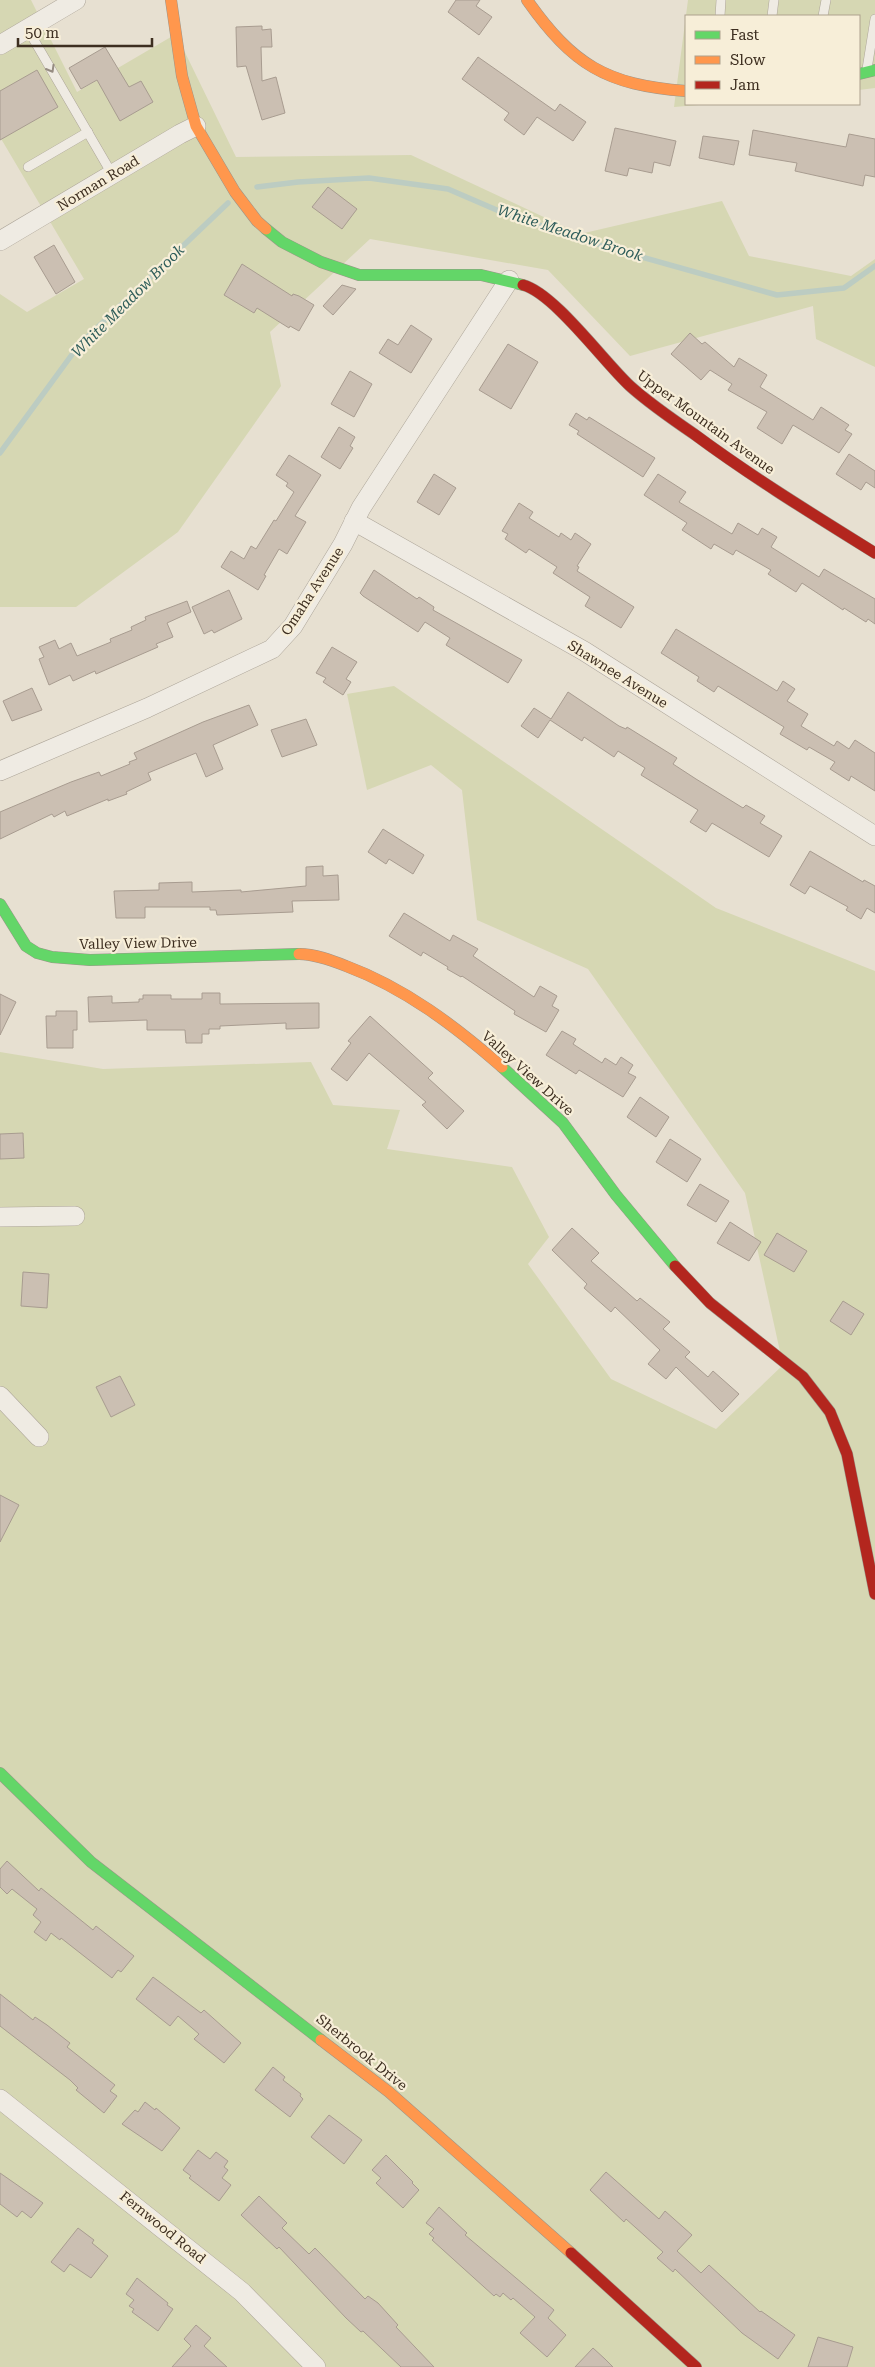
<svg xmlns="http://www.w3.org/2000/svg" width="875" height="2367" font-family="'Roboto Serif',serif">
<rect width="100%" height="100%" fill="#e7e0d1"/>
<g fill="#d6d7b3">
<path d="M0,0H31L77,92L176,34L236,157L411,155L580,234L722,201L749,256L851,276L875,259V367L816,339L813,306L630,356L548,270L370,239L270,332L281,386L178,532L76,607H0V294L27,312L84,279L0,137Z"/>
<path d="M688,0H875V88L859,90V16H686V104H712L674,107Z"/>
<path d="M394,686L716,908L875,971V2367H0V1052L103,1069L311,1062L333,1105L400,1110L387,1149L512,1167L549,1237L528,1264L611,1379L716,1429L783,1365L745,1193L588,969L477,920L462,790L431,765L367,790L347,694Z"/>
</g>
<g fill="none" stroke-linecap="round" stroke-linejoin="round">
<g stroke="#bcccc2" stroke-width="5.5">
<path d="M257,187L298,182L369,178L448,189L506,214L606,247L777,295L844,288L875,266"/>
<path d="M0,453L79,345L228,203"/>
</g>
</g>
<g fill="#cbbfb2" stroke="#a89c90">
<path d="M456,0H480L476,6L492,17L479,35L448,12Z"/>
<path d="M262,26V30L271,29L272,47H261L262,81L276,77L285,113L262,120L246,66L237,67L236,27Z"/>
<path d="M105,47L129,87L141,81L153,102L120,121L97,80L81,89L69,68Z"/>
<path d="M478,57L555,111L560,104L586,122L573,141L537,117L524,135L504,120L509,113L462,79Z"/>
<path d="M37,70L58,107L0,140V91Z"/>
<path d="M615,128L676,141L670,166L654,162L652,173L629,168L627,176L605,171Z"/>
<path d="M753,130L846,147L849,134L875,139V177L865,175L863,186L795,171L797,163L749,155Z"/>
<path d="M703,136L739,141L734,165L699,158Z"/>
<path d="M328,187L357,209L342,229L312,207Z"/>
<path d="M54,245L75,282L56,294L34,257Z"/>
<path d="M242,264L292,296L293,294L299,296L314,305L299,331L290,326L289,328L257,308L254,313L224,295Z"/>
<path d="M342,285L356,289L333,315L323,306Z"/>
<path d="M411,325L432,339L411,373L379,353L388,339L398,345Z"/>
<path d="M690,333L702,344L705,342L734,367L739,358L767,375L760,387L813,420L821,407L849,425L845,430L852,434L839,453L793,425L782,444L757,428L767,412L728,390L732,384L710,370L701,380L671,354Z"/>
<path d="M508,344L538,362L511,409L479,390Z"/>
<path d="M350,371L372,384L354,417L331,404Z"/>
<path d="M576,413L587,420L589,417L655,458L643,477L577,434L579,431L569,425Z"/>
<path d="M339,427L355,437L350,446L353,448L340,469L321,457Z"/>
<path d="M849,454L875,471V488L866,482L861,490L836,474Z"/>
<path d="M289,455L321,475L295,516L306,522L287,554L279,549L264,575L266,576L258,590L221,567L231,551L244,559L251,546L256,549L274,520L276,521L294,492L286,486L288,483L276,475Z"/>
<path d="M434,474L456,488L439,515L417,502Z"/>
<path d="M658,474L686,492L679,502L732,534L738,523L758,535L762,528L777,537L771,547L819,577L824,569L875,599V624L868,619L866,622L844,608L843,610L802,583L796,592L768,574L771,570L736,550L733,555L714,544L711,549L682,530L687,523L644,495Z"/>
<path d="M519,503L533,512L529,518L559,537L561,533L571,540L575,533L591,544L577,566L579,567L577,571L634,607L621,628L585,606L590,597L553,573L557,567L529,549L526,553L505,539L508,534L502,531Z"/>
<path d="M374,570L417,599L419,597L434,607L433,610L522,660L508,683L446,645L450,638L425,622L418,632L363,596L360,593Z"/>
<path d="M229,590L242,619L214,633L212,630L204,634L192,607Z"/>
<path d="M187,601L191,612L167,623L173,637L156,644L158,647L96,674L95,671L73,681L70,675L49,685L39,659L44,657L39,647L55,640L59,649L71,643L77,656L111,642L110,639L132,630L131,627L146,620L145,617Z"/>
<path d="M676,629L777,691L783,681L795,689L787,701L808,714L801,726L834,746L837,741L849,749L855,740L875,753V791L851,776L849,781L830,769L835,762L809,747L807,750L780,734L784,727L718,686L714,692L697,681L699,677L661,653Z"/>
<path d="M332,647L357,662L346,679L351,682L343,695L323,682L326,678L316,673Z"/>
<path d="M32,688L42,710L12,721L3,701Z"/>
<path d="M568,692L619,726L626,729L627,727L677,758L673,764L696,779L743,808L746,805L765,816L760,823L782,836L769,857L712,823L706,832L690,822L698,810L641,775L645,768L618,751L614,757L584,737L582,741L550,720L538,738L521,726L534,708L551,719Z"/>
<path d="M249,705L258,725L213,745L223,769L206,777L196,753L148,773L151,780L126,792L127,794L108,801V799L67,816L65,811L54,817L52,814L0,839V812L71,782L99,772L101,776L130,764L129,762L137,759L134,753L203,722Z"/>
<path d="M306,719L317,745L282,757L271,730Z"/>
<path d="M383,829L424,855L413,874L389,859L386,864L368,852Z"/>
<path d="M810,851L863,882L864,880L875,886V913L867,908L861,919L846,910L848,907L810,886L805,894L790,885Z"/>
<path d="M323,866V876L338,875L339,900L292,901L293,912L217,915L216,910H210V907H145V918H116L114,891L159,890V883L192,882V892L241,890V892L306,886V867Z"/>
<path d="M404,913L450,941L453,935L478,949L473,956L534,997L540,986L557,996L552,1006L559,1010L546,1032L514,1014L515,1011L462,976L461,977L447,969L448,967L423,952L421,956L389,936Z"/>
<path d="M202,993H220V1004L319,1003V1028L286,1029V1023L220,1026V1029H209V1034H202V1043H186L185,1030H147V1020L89,1022L88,997L112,996V1003L139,1002V999H143V995H171V999H202Z"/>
<path d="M0,994L16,1002L0,1035Z"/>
<path d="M56,1011H77V1030H73V1048H47L46,1016H56Z"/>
<path d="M370,1016L433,1073L428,1078L464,1111L447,1129L422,1105L426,1102L369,1053L347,1081L331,1069L351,1043L348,1041Z"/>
<path d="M562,1031L576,1039L573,1044L602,1063L605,1058L616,1065L621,1057L633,1065L628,1073L636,1077L623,1097L579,1070L576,1074L546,1055Z"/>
<path d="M640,1097L669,1117L656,1137L627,1117Z"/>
<path d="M23,1133L24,1158L0,1159V1134Z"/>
<path d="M670,1139L701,1159L687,1182L656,1162Z"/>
<path d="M700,1184L729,1201L716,1222L687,1205Z"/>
<path d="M730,1222L761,1242L749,1261L717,1243Z"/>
<path d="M572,1228L599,1253L591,1261L637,1301L640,1298L670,1322L663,1329L690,1352L685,1357L708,1377L713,1371L739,1394L722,1412L676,1367L666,1379L648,1364L660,1350L615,1307L611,1312L584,1288L587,1284L552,1250Z"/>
<path d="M777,1233L807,1251L794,1272L764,1255Z"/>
<path d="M23,1272L49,1274L47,1308L21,1306Z"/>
<path d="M843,1301L864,1314L851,1335L830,1321Z"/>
<path d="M120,1376L135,1405L111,1417L96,1387Z"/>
<path d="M0,1495L19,1505L0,1542Z"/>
<path d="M7,1861L39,1891L41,1888L93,1930L96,1926L134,1956L121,1972L118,1970L112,1978L61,1938L60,1940L51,1933L46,1941L34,1932L41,1922L33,1915L37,1909L12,1889L7,1894L0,1887V1869Z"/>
<path d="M153,1977L201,2013L204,2010L241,2043L224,2063L194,2039L199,2034L178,2016L170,2026L136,1999Z"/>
<path d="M0,1994L33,2020L35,2017L47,2025L70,2043L67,2047L115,2085L110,2091L117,2096L104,2113L76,2090L78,2088L70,2080L0,2026Z"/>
<path d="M273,2067L285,2077L283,2080L301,2094L300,2096L303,2099L290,2117L255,2090Z"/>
<path d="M145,2102L155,2110L156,2108L180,2128L162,2151L122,2124L135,2110L138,2112Z"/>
<path d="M329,2115L362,2140L344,2164L311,2137Z"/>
<path d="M198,2150L210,2159L216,2152L228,2161L224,2167L228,2170L222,2178L231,2185L219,2201L189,2178L191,2176L183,2170Z"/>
<path d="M386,2155L413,2182L412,2183L419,2190L403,2208L376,2183L381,2178L372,2170Z"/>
<path d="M606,2172L659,2219L665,2211L692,2235L677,2251L701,2273L709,2265L760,2312L761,2311L795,2335L778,2359L742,2333L675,2269L673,2272L657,2258L663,2252L626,2219L624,2222L590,2190Z"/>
<path d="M0,2173L43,2203L31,2218L22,2211L17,2217L0,2204Z"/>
<path d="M259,2196L287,2223L282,2228L309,2254L315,2248L365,2299L368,2296L378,2303L398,2325L396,2327L434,2367H401L363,2331L361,2332L346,2318L279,2247L277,2249L241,2215Z"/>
<path d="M439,2207L467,2233L465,2235L554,2310L548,2318L566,2335L547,2357L520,2333L535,2317L513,2298L511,2300L503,2293L500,2297L496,2294L494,2296L432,2240L434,2238L429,2234L434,2229L426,2223Z"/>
<path d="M78,2228L94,2240L92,2243L108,2256L91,2278L70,2264L64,2272L51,2262Z"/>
<path d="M137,2278L168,2303L167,2305L173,2309L158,2331L132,2312L134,2309L129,2306L134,2300L126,2294Z"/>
<path d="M196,2325L211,2338L204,2346L227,2367H172L191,2346L184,2339Z"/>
<path d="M818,2337L853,2347L847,2367H808Z"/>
<path d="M593,2348L605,2359L613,2367H575Z"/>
</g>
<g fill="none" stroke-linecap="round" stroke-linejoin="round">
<g stroke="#ada599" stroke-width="10">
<g id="lane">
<path d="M720,16L721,0"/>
<path d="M772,16L774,0"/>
<path d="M823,16L826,0"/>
<path d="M27,28L112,174"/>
<path d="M867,69L875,19"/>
<path d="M28,167L88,132"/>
</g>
</g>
<g stroke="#ada599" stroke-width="20">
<g id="street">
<path d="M0,45L76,0"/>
<path d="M0,241L180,134L196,126"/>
<path d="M354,521L584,651L875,836"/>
<path d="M0,771L147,708L272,649L293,626L343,544L361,508L509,280"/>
<path d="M0,1217L75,1216"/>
<path d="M0,1396L39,1437"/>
<path d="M0,2099L242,2292L316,2367"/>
</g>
</g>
<g stroke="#9c958a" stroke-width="12">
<g id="fast">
<path d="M859,74L875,70"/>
<path d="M266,229L282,242L321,262L359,275H481L523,285"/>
<path d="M0,904L26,946L37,953L52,957L90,960L299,954"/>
<path d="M502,1067L563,1123L616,1195L675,1266"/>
<path d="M0,1773L91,1862L321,2040"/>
</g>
</g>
<g stroke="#9c958a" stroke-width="12">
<g id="slow">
<path d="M171,0L182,76L196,126L235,192L257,221L266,229"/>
<path d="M527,0C573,65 606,85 686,91"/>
<path d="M299,954C315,954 331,960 346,966C405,988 455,1026 502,1067"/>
<path d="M321,2040L389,2092L571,2253"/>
</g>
</g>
<g stroke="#9c958a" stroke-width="12">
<g id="jam">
<path d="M523,285C554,293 604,362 630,386C650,404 672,419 694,434C752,477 814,515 875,553"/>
<path d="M675,1266L710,1303L803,1377L830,1412L847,1454L875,1594"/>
<path d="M571,2253L696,2367"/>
</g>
</g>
<use href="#lane" stroke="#efebe3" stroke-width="9"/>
<use href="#street" stroke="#efebe3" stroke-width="19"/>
<use href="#fast" stroke="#63d668" stroke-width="11"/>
<use href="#slow" stroke="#ff974d" stroke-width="11"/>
<use href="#jam" stroke="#b3261e" stroke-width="11"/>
</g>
<defs><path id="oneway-chevron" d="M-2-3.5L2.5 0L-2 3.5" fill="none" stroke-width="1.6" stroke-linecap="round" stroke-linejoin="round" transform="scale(1.25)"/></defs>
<use stroke="#968c82" href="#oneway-chevron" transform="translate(51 69) rotate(60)"/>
<g text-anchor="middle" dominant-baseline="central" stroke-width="4.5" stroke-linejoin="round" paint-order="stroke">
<g font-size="14" fill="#3d2e20" stroke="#f7eed8">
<text transform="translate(98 183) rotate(-31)">Norman Road</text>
<text transform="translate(706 422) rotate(36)">Upper Mountain Avenue</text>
<text transform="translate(312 591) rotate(-57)">Omaha Avenue</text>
<text transform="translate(618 674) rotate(32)">Shawnee Avenue</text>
<text transform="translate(138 943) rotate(-1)">Valley View Drive</text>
<text transform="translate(528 1073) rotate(42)">Valley View Drive</text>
<text transform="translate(362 2052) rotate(39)">Sherbrook Drive</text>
<text transform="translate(163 2227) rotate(39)">Fernwood Road</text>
</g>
<g font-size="15" font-style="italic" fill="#2f5d5a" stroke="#f7eed8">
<text transform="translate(570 233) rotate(18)">White Meadow Brook</text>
<text transform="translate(128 301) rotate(-45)">White Meadow Brook</text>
</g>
</g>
<rect x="685" y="15" width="175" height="90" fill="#f7eed8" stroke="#ada18e"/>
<rect x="695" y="31" width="25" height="8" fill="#63d668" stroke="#ada18e"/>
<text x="730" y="40" font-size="15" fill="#3d2e20">Fast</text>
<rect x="695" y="56" width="25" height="8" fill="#ff974d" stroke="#ada18e"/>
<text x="730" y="65" font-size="15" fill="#3d2e20">Slow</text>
<rect x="695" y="81" width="25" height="8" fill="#b3261e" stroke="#ada18e"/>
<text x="730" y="90" font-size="15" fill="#3d2e20">Jam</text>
<path d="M18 38v8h134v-8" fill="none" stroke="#3d2e20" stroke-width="2.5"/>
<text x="25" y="38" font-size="15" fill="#3d2e20" stroke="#f7eed8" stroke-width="4" paint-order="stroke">50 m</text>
</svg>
